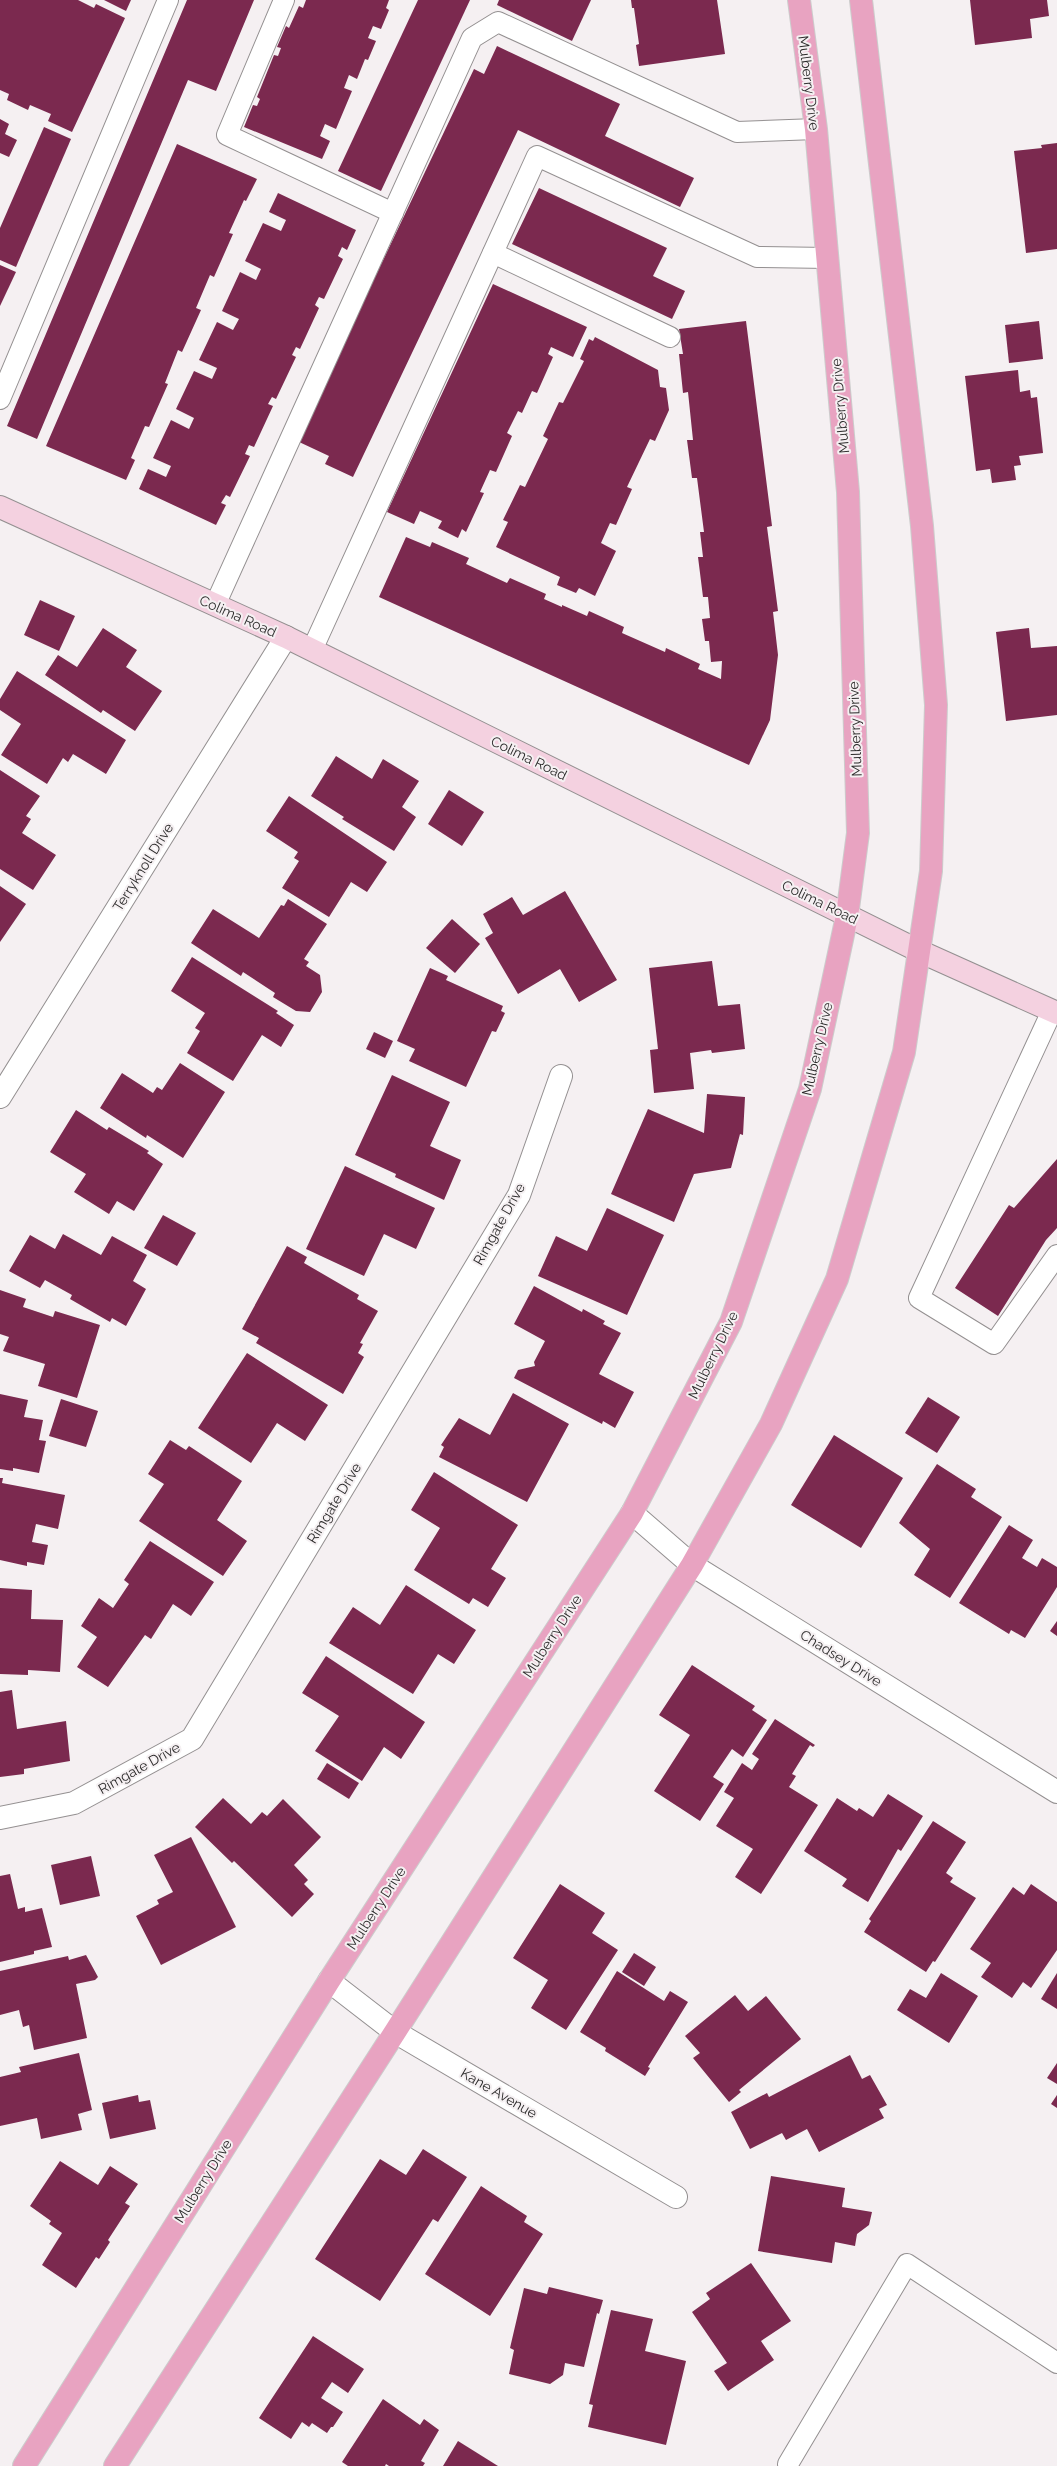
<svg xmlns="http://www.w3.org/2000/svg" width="1057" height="2466" font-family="Raleway,sans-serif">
<rect width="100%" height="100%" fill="#f5f0f2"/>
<g fill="#7b294f">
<path d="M0,0H78L94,8L96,4L125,18L72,132L48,121L51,114L30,105L28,110L7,100L9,94L0,90Z"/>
<path d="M104,0H131L126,11Z"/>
<path d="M187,0H254L216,91L188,80L37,439L7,426Z"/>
<path d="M306,0H389L386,8L389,10L381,29L373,26L368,38L376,41L368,60L365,59L357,79L349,75L344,88L352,91L336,129L325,124L320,136L330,141L322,159L244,127L253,105L257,106L260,99L257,97L274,55L278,56L281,48L277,47L286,26L289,28L299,6L303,8Z"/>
<path d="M418,0H470L381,191L338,171Z"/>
<path d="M499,0H591L572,41L497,5Z"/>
<path d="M631,0H717L725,54L639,66L636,45L639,44L634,8H632Z"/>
<path d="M970,0H1047L1049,16L1030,19L1032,38L975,45Z"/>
<path d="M497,46L620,104L605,136L694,178L680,207L518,130L353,477L325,464L329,456L297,441L474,69L484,74Z"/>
<path d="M0,119L9,124L5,134L17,140L9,157L0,153Z"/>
<path d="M44,127L71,139L16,267L0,260V228Z"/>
<path d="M1057,143V249L1026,253L1014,151L1042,148L1041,145Z"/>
<path d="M177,144L257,179L246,201L244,200L229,233L233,234L214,277L210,275L196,308L201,310L182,352L178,350L165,383L168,384L149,427L145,426L131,458L135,460L126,480L46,446Z"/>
<path d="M539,188L667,248L653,276L685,291L672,319L512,244Z"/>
<path d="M278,193L356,230L347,250L342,247L338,256L343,259L324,299L319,297L315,305L319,308L300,349L296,347L292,355L296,357L276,399L272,397L268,404L273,406L254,447L249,445L245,454L250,456L230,497L226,495L221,503L226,505L216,525L139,489L148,469L166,477L171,466L153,458L171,420L189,429L194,418L176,409L194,371L212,379L217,368L199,360L217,322L233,330L239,319L222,311L240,272L256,280L261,269L245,261L263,223L281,231L286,220L269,212Z"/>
<path d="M0,265L16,272L0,306Z"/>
<path d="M493,284L587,327L573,357L551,347L548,354L553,357L537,393L532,391L522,413L518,411L507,433L512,436L496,472L490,470L480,492L484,493L466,532L462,529L458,538L438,528L442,521L420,511L414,524L387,512Z"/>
<path d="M746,321L772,526L767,527L778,611L773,612L778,655L770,720L749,765L379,597L406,537L430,547L432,542L469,558L466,564L507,583L510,578L546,594L544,599L562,607V605L587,616L589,611L624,627L622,633L665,652L666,648L700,664L698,669L721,679L722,661L711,662L709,641H705L702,619L710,618L708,597H703L698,557H703L700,532H704L697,478H692L687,440H693L688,392L683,393L679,354H683L679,329Z"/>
<path d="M1039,321L1043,359L1009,363L1005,325Z"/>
<path d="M595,337L658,370L660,387L666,388L669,410L655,441L650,439L627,487L632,489L616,525L610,523L601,543L616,551L595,596L579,588L576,593L557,585L560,577L496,547L508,522L503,520L520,485L525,487L548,439L543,436L559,402L563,403L584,361L580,359L589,339L593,341Z"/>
<path d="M1018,370L1020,392L1030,390L1031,398L1037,397L1043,453L1019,456L1021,465L1014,466L1016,480L992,483L990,469L976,471L965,376Z"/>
<path d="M40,600L75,616L59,651L24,635Z"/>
<path d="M103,628L137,650L126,667L162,691L135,731L103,710L101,713L45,675L58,655L77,667Z"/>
<path d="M1029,628L1031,648L1057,646V715L1006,721L996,632Z"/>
<path d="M17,671L126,740L106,774L73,754L68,762L63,758L47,784L1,755L21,724L0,710V699Z"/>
<path d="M336,756L372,779L383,759L419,781L402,807L416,817L394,851L342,819L344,817L311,796Z"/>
<path d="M0,770L40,796L26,816L31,819L22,833L56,855L33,890L0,869Z"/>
<path d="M449,790L484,812L462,846L428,824Z"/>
<path d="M289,796L387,862L367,892L351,882L329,917L282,888L299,861L294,858L298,852L266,831Z"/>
<path d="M0,886L26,904L0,942Z"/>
<path d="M565,891L617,980L579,1002L560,969L518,994L485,938L493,933L483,914L512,897L523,915Z"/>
<path d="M288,899L327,924L304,959L309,962L306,966L320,975L322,992L310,1012L296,1011L273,997L275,993L243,972L241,976L191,943L213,909L259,938L281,905L284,906Z"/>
<path d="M452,919L480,944L455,973L426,948Z"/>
<path d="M192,957L278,1011L276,1013L294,1025L281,1047L262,1035L233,1081L187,1053L200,1031L195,1028L205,1013L171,991Z"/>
<path d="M712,961L718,1006L740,1004L745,1049L712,1053L711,1050L690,1053L694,1089L654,1093L650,1050L658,1049L649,968Z"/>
<path d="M430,968L448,976L446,980L503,1006L501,1011L505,1013L496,1032L492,1031L466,1087L409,1061L415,1049L397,1041Z"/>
<path d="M374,1032L393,1041L385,1058L366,1049Z"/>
<path d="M180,1063L225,1092L183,1158L147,1135L146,1138L100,1108L122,1073L153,1093L157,1087L162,1090Z"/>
<path d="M392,1075L450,1102L430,1146L461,1160L444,1200L395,1177L396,1174L355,1155Z"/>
<path d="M707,1094L745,1097L743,1135L740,1134L731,1168L694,1174L674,1222L611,1194L648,1109L704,1133Z"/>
<path d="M76,1110L107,1130L109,1127L149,1151L147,1153L163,1164L134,1211L117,1201L109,1214L74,1192L86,1174L50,1152Z"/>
<path d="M1057,1159V1228L1046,1240L998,1316L955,1288L1009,1205L1014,1208Z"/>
<path d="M345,1166L435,1208L416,1249L384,1234L364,1276L306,1249Z"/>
<path d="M607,1208L664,1235L627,1315L538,1276L556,1236L587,1251Z"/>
<path d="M163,1215L196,1233L177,1266L144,1248Z"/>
<path d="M63,1234L101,1255L112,1236L147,1255L133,1281L146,1289L126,1326L112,1318L110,1322L70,1299L72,1295L45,1280L40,1288L9,1271L30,1235L55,1249Z"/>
<path d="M287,1246L307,1257L304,1263L359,1295L357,1299L378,1311L360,1343L363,1344L358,1353L364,1357L343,1394L256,1343L259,1338L242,1329Z"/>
<path d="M534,1286L582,1312L583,1309L605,1321L603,1324L621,1333L599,1374L634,1392L615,1428L603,1421L602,1424L514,1378L518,1370L535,1366L534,1362L545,1341L514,1324Z"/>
<path d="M0,1290L26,1299L23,1307L53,1317L55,1311L100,1325L77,1398L38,1386L45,1364L3,1351L9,1337L0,1334Z"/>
<path d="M247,1353L328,1405L305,1441L277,1423L251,1463L198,1428Z"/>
<path d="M513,1393L569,1424L527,1502L439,1457L444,1447L441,1445L459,1418L490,1435Z"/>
<path d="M0,1394L28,1400L24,1417L43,1420L39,1440L46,1441L39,1473L13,1468V1471L0,1469Z"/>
<path d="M928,1397L960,1417L937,1453L905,1433Z"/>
<path d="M61,1399L98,1411L86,1447L49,1436Z"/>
<path d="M834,1435L903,1478L861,1548L791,1505Z"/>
<path d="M170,1440L186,1450L189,1446L242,1481L217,1520L247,1541L223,1576L139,1521L164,1484L148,1474Z"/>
<path d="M937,1464L976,1489L971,1497L1002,1517L950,1598L914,1575L930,1549L899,1523Z"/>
<path d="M434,1472L518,1525L491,1569L506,1578L488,1607L473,1598L469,1604L414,1570L440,1528L411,1510Z"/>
<path d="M0,1478H3L2,1483L65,1495L58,1529L36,1524L32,1542L48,1545L44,1565L27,1562V1566L0,1560Z"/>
<path d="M1009,1525L1033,1540L1022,1558L1037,1567L1042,1558L1057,1567V1587L1025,1638L1011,1630L1009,1634L959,1603Z"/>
<path d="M150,1541L214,1582L191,1616L173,1604L151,1639L145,1635L108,1687L77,1667L97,1637L81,1626L99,1598L113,1608L129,1584L124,1580Z"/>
<path d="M406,1585L476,1630L454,1664L438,1654L413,1694L329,1643L353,1607L380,1625Z"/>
<path d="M0,1588L32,1590L31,1619L63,1620L60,1672L28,1670V1675L0,1674Z"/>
<path d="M1057,1621V1636L1050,1631Z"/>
<path d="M326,1656L425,1722L401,1759L384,1747L362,1781L315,1751L339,1716L302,1693Z"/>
<path d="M692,1665L755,1706L752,1710L767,1720L743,1757L732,1749L713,1777L724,1784L700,1821L654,1791L690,1735L659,1715Z"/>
<path d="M12,1690L17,1729L66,1721L70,1761L24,1769V1774L0,1777V1692Z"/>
<path d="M775,1719L815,1745L813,1747L810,1745L792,1774L796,1776L789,1787L818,1805L761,1894L735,1877L753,1849L716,1826L734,1798L724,1792L742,1763L752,1770L759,1759L752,1754Z"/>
<path d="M327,1763L359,1783L349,1799L317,1779Z"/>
<path d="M888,1794L923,1816L901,1851L898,1849L868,1902L842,1886L847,1879L804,1851L837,1798L857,1811L859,1808L873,1817Z"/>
<path d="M223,1798L251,1824L262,1812L267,1816L283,1799L321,1837L294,1865L308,1880L304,1884L314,1894L292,1917L234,1861L232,1863L195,1827Z"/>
<path d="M933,1821L966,1842L946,1873L953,1878L950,1882L976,1898L935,1962L933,1961L926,1972L864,1932L871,1921L869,1919Z"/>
<path d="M191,1837L236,1927L161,1965L136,1916L159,1904L157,1900L173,1892L154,1855Z"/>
<path d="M91,1856L100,1896L60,1905L51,1865Z"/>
<path d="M10,1874L18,1909L25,1907V1912L42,1908L52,1947L34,1951V1954L0,1962V1876Z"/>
<path d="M560,1884L605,1913L592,1933L618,1950L566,2030L531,2008L548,1980L513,1958Z"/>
<path d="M1031,1884L1057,1902V1950L1031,1988L1023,1982L1012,1998L981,1977L991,1963L970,1949L1013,1887L1024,1895Z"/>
<path d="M634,1953L656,1967L644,1986L622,1972Z"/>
<path d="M86,1955L98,1977L95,1980L76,1984L87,2038L34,2050L29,2025L23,2027L19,2010L0,2015V1971L68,1956L69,1960Z"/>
<path d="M617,1971L664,2001L670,1991L688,2002L648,2067L650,2068L645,2076L605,2051L606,2048L580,2032Z"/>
<path d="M941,1973L978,1996L949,2043L897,2010L910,1989L926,1998Z"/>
<path d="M1057,1973V2009L1041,1999Z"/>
<path d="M735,1995L748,2011L766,1996L801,2039L739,2090L741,2092L729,2102L693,2058L700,2053L685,2036Z"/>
<path d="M79,2053L92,2110L78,2114L82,2130L41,2139L37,2118L0,2126V2077L21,2072L19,2067Z"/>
<path d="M850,2055L862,2079L870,2075L887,2105L879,2109L884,2118L819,2152L807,2129L786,2140L782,2133L750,2149L731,2112L767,2093L769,2097Z"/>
<path d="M1057,2063V2084L1047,2078Z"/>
<path d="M138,2095L139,2102L150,2100L156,2129L110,2139L102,2103Z"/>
<path d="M1057,2095V2108L1051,2104Z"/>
<path d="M423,2149L467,2177L438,2222L433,2219L380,2301L315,2259L380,2159L406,2175Z"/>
<path d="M60,2161L98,2185L110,2166L138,2184L125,2203L130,2206L108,2240L110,2242L99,2259L96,2257L76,2288L42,2265L62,2233L49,2224L51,2221L30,2206Z"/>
<path d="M771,2176L845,2188L842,2207L872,2212L869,2225L857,2234L855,2246L835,2242L832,2263L758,2251Z"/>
<path d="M481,2186L527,2216L524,2222L543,2234L490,2316L425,2274Z"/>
<path d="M751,2263L791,2321L761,2341L774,2360L728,2391L714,2371L727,2363L692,2312L710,2299L706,2293Z"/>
<path d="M549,2287L603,2300L599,2314L597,2313L584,2367L565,2363L563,2375L550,2384L509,2374L514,2350L510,2348L524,2288L547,2294Z"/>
<path d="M611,2310L653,2319L645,2351L686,2361L666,2445L588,2427L593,2405L589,2404Z"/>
<path d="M313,2336L364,2369L348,2393L332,2382L321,2398L343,2412L333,2427H331L327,2433L312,2423L309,2427L302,2422L291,2439L259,2418Z"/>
<path d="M383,2399L420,2425L424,2419L439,2430L421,2461L425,2463L423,2466H389L386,2464L385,2466H348L342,2462Z"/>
<path d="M458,2441L498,2466H443Z"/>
</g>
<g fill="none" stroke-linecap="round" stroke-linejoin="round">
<g stroke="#949091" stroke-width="22">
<g id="service">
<path d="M284,0L227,135L393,213"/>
<path d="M493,253L670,337"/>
<path d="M0,399L168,0"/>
<path d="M215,605L472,38L498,22L737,132L816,129"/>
<path d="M312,650L537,156L757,257L828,258"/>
<path d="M1052,1011L919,1298L994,1344L1057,1255"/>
<path d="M788,2464L907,2264L1057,2363"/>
</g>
</g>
<g stroke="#949091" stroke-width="24">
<g id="minor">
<path d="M0,1097L286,637"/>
<path d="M632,1513L692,1565L1057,1792"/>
<path d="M0,1818L74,1803L192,1739L519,1195L561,1076"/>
<path d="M329,1981L395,2032L676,2197"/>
</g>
</g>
<g stroke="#949091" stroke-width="24">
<path id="secondary" d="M0,507L286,637L919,951L1057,1013"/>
</g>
<g stroke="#ccc" stroke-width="24">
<g id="primary">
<path d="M24,2466L329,1981L632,1513L731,1322L810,1089L847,916L858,833L848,492L816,129L799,0"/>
<path d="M115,2466L395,2032L692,1565L771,1424L837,1279L904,1052L931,871L936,705L922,526L861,0"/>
</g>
</g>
<use href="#service" stroke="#fff" stroke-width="20"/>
<use href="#minor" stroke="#fff" stroke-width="22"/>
<use href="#secondary" stroke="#f4d1e0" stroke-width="22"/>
<use href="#primary" stroke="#e8a3c1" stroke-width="22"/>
</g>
<g text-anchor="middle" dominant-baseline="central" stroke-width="4" stroke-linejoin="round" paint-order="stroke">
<g font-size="14" fill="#2c2b2b" stroke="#f5f0f2">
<text transform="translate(809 83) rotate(83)">Mulberry Drive</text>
<text transform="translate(840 406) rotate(-95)">Mulberry Drive</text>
<text transform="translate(238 616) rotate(24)">Colima Road</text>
<text transform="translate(855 729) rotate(-92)">Mulberry Drive</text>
<text transform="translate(529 758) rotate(26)">Colima Road</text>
<text transform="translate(143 867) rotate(-58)">Terryknoll Drive</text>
<text transform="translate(820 902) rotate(26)">Colima Road</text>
<text transform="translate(817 1049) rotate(-77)">Mulberry Drive</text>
<text transform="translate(499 1224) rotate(-61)">Rimgate Drive</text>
<text transform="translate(713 1355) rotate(-64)">Mulberry Drive</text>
<text transform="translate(334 1503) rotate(-59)">Rimgate Drive</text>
<text transform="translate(552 1636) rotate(-57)">Mulberry Drive</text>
<text transform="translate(841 1658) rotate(32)">Chadsey Drive</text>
<text transform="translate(139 1768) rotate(-29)">Rimgate Drive</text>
<text transform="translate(376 1908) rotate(-57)">Mulberry Drive</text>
<text transform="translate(499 2093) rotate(30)">Kane Avenue</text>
<text transform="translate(203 2181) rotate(-58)">Mulberry Drive</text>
</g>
</g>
</svg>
